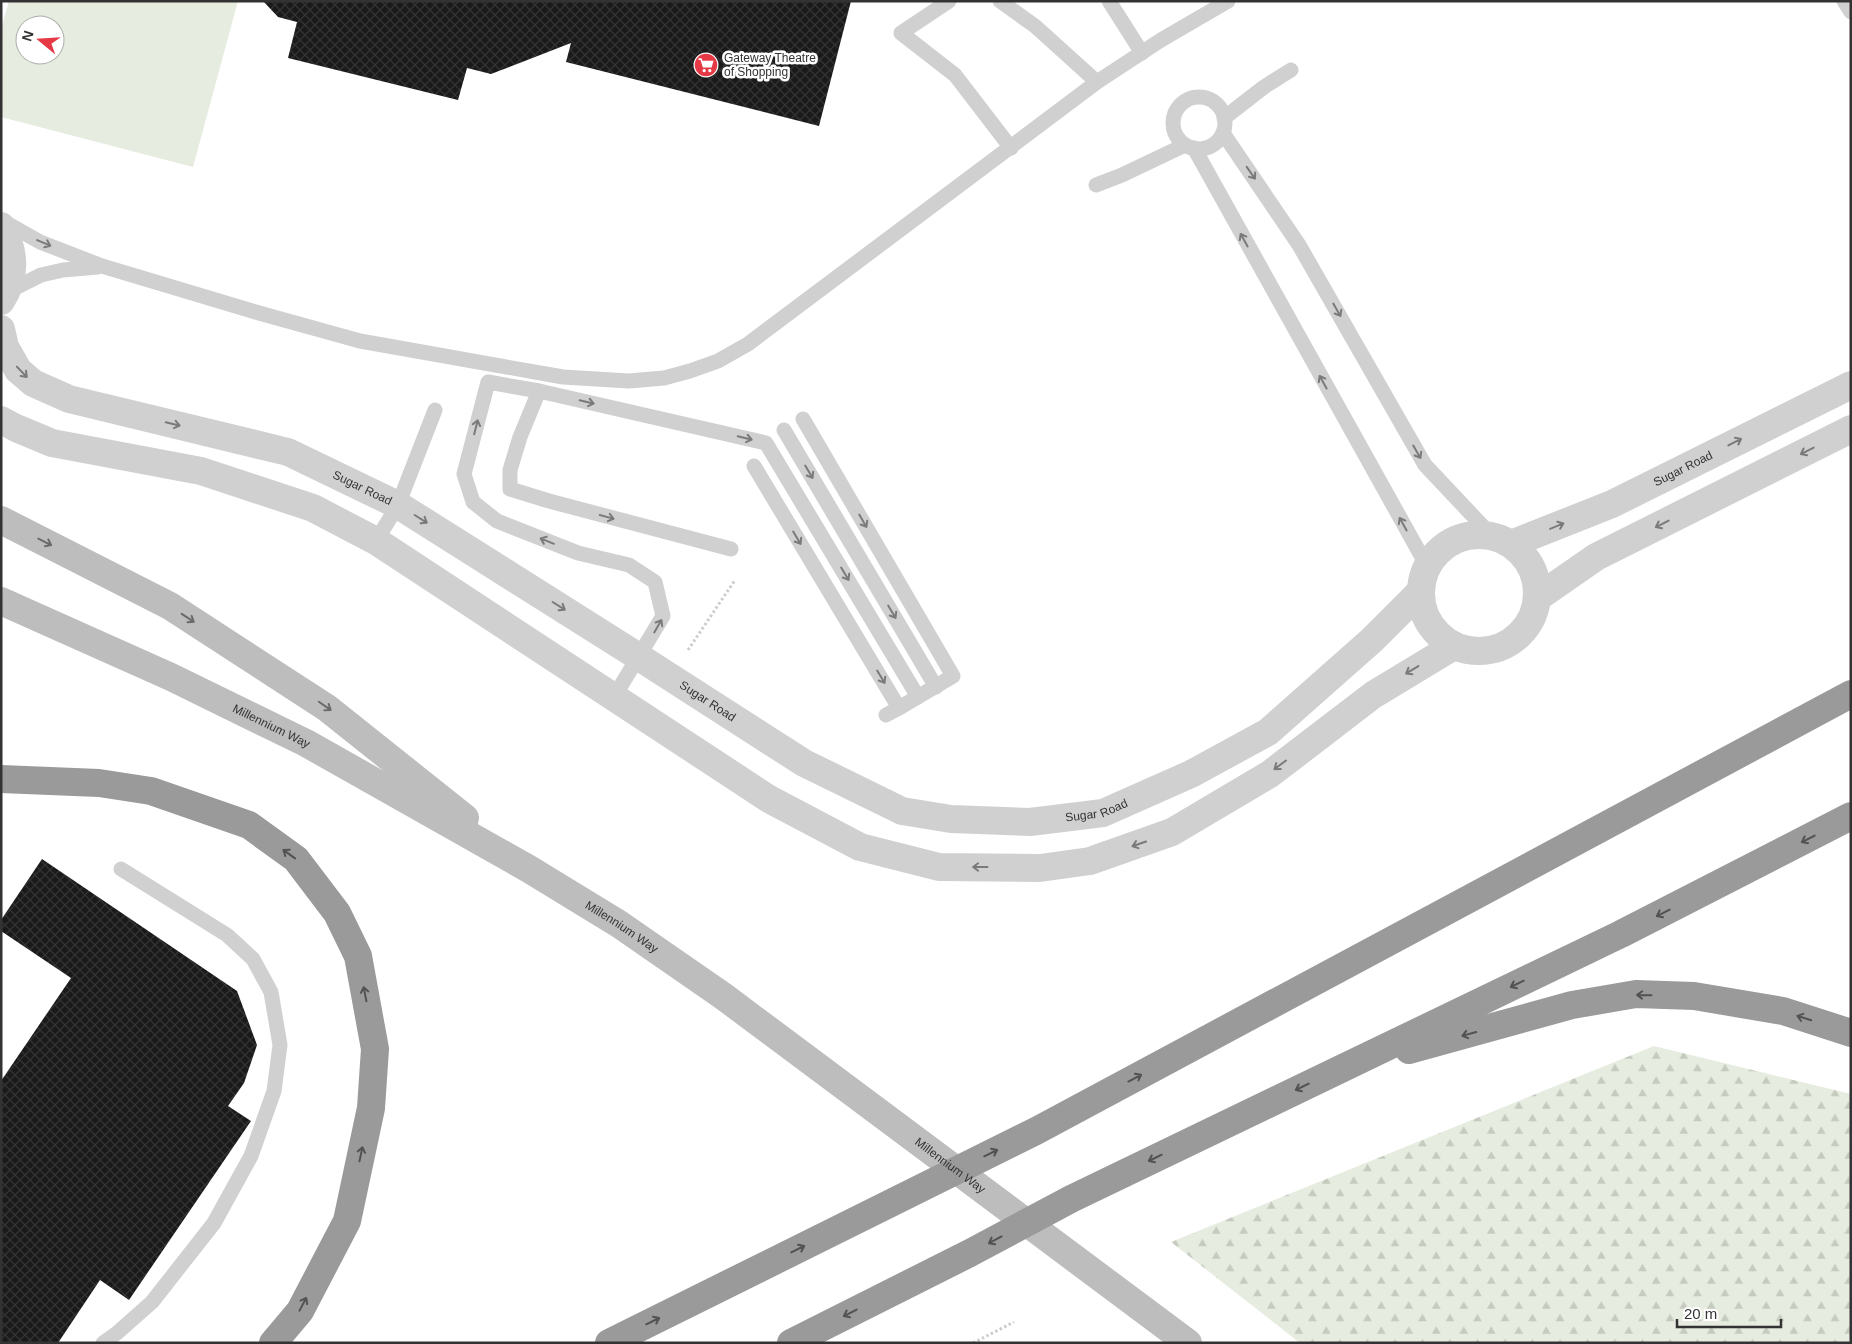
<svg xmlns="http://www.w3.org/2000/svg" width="1852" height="1344" font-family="Helvetica,sans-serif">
<defs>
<pattern id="forest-firs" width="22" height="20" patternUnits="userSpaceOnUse" patternTransform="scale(1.25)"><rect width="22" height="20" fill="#e6ecdf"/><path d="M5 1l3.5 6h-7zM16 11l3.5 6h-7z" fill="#c6cbc0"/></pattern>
<pattern id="building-cross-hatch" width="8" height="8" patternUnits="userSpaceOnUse" patternTransform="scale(1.25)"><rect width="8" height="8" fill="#1a1a1a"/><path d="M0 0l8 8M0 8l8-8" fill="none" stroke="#333"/></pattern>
</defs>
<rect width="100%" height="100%" fill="#fff"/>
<path fill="url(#forest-firs)" d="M1654,1046L1851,1094V1343H1300L1171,1242Z"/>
<path fill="#e6ecdf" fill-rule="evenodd" d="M9,1H238L193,167L1,117V29ZM25,25H55V55H25Z"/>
<g fill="url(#building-cross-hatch)">
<path d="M263,1H851L819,126L566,62L571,43L491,74L467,68L458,100L288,58L297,22L278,17Z"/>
<path d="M42,859L237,991L257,1045L244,1083L228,1106L251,1121L129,1300L100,1280L58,1343H1V1081L71,978L1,931V920Z"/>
</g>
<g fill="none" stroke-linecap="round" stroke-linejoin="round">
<g stroke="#cdcdcd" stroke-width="3" stroke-dasharray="2.5 2.5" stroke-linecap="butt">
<path d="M688,650L735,580"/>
<path d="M973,1343L1014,1322"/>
</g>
<g stroke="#d0d0d0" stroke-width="15">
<path d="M949,1L901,33L955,75L1011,148"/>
<path d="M1000,1L1035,26L1097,82"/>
<path d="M1109,1L1142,53"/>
<path d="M1844,1L1851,12"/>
<circle cx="1199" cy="123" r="26"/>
<path d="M1224,118L1264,87L1291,70"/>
<path d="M1223,133L1299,245L1425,465L1491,535"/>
<path d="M1194,148L1427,566"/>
<path d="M1096,185L1122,175L1185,145"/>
<path d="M3,221L40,242L102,266L259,313L360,341L563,377L629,381L664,378L690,371L718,361L748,344L1097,82L1161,40L1228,1"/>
<path d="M7,292L41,275L63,270L98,267"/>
<path d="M539,391L766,443L918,697"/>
<path d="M803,419L953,676L899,708L886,715"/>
<path d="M784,430L936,687"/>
<path d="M754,466L899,708"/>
<path d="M376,541L398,505L435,410"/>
<path d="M614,697L663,616L655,582L629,565L578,553L497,521L473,502L464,474L488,382L539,391L520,437L510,470V489L549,501L731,549"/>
<path d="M103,1343L117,1333L152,1302L214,1223L251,1156L274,1091L280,1045L271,992L253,959L227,935L121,869"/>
</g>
<g stroke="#d0d0d0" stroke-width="28">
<path d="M1,226C15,250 17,277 1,301"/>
<path id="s1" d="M1,329L5,347L18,370L33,383L69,399L288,452L398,505L639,657L804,763L902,811L951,819L1030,822L1103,813L1191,774L1268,732L1372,640L1420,592"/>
<path d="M1,420L16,428L52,443L201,471L313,508L376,541L769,799L860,847L939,867L1040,868L1090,861L1172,832L1270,774L1373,695L1454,646"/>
<circle cx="1479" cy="593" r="58"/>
<path id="s2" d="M1511,544L1612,504L1851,385"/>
<path d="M1537,598L1596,557L1851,429"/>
</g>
<g stroke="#bdbdbd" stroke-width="28">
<path d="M1,520L170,606L327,708L465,818"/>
<path id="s3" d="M1,601L171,677L306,743L529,869L619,924L723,996L1188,1343"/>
</g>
<g stroke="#9a9a9a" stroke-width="28">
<path d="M1,779L99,783L151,791L249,825L296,859L337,913L358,956L375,1049L371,1108L347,1221L300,1311L273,1343"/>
<path d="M1409,1050L1572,1005L1636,994L1694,996L1783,1011L1851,1033"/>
<path d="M609,1343L1036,1131L1851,694"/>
<path d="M791,1343L970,1253L1071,1199L1621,934L1851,816"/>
</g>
</g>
<defs><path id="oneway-shaft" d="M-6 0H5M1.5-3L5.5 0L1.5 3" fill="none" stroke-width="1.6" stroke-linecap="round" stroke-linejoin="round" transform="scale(1.25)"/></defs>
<g stroke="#7a7a7a">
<use href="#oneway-shaft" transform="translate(1251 173) rotate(55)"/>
<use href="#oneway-shaft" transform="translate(1244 240) rotate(-119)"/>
<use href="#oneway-shaft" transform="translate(44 243) rotate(23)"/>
<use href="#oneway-shaft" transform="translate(1337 310) rotate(60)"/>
<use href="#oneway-shaft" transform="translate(22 372) rotate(46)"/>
<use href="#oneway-shaft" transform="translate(1323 382) rotate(-119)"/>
<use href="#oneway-shaft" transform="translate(587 402) rotate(13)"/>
<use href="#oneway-shaft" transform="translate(173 424) rotate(14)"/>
<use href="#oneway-shaft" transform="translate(476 427) rotate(-76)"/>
<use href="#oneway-shaft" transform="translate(745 438) rotate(13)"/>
<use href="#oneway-shaft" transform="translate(1735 442) rotate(-27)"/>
<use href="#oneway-shaft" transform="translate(1807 451) rotate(153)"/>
<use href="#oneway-shaft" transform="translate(1417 452) rotate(60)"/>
<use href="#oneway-shaft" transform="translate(809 472) rotate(59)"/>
<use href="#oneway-shaft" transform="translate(607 517) rotate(15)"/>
<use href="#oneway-shaft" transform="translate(421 519) rotate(32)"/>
<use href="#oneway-shaft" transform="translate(863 521) rotate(60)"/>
<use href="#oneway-shaft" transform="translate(1403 524) rotate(-119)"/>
<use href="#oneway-shaft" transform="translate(1662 524) rotate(153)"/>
<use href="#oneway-shaft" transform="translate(1557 526) rotate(-22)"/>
<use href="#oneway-shaft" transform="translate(797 538) rotate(59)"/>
<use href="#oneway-shaft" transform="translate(547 541) rotate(-158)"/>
<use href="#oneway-shaft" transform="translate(845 574) rotate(59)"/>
<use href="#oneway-shaft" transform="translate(559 606) rotate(32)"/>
<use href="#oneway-shaft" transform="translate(892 612) rotate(59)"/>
<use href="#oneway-shaft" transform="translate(658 626) rotate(-60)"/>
<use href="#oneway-shaft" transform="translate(1412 670) rotate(149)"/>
<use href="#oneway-shaft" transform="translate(881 677) rotate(59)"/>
<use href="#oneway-shaft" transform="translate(1280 765) rotate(143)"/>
<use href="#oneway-shaft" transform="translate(1139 844) rotate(161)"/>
<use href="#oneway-shaft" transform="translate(980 867) rotate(-180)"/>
</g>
<g stroke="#6a6a6a">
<use href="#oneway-shaft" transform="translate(45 542) rotate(27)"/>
<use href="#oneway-shaft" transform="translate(188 618) rotate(33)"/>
<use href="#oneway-shaft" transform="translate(325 706) rotate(35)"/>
</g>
<g stroke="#525252">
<use href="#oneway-shaft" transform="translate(1808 839) rotate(153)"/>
<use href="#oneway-shaft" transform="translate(289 854) rotate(-144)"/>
<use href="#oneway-shaft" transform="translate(1663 913) rotate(153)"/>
<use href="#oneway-shaft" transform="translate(1517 984) rotate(154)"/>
<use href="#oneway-shaft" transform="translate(365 994) rotate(-101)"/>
<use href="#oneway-shaft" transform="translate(1644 995) rotate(-179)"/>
<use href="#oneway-shaft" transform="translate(1804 1018) rotate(-162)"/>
<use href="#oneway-shaft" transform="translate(1469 1034) rotate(165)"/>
<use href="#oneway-shaft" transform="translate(1135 1078) rotate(-28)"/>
<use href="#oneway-shaft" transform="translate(1302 1087) rotate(154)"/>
<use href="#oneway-shaft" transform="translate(991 1153) rotate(-26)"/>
<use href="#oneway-shaft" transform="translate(361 1154) rotate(-78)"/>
<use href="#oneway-shaft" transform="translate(1155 1158) rotate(154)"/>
<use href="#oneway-shaft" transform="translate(995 1240) rotate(152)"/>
<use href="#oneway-shaft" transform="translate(798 1249) rotate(-26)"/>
<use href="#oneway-shaft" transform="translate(303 1304) rotate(-62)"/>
<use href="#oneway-shaft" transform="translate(850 1313) rotate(153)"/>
<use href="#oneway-shaft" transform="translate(653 1321) rotate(-26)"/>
</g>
<defs>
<g id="supermarket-disc" transform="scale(1.25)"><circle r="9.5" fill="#e63946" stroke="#fff"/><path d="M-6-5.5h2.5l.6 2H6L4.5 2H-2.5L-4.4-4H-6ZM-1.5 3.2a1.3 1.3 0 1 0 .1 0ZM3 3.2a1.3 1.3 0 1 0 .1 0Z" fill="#fff"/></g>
</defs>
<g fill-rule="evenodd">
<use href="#supermarket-disc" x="706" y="65"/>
</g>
<g text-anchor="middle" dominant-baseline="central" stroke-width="5" stroke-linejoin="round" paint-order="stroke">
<g font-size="12" fill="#333" stroke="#fff" text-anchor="start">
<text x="724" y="58">Gateway Theatre<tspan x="724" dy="14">of Shopping</tspan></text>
</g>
<g font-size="12" fill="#333" stroke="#fff">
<text stroke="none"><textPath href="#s2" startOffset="188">Sugar Road</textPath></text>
<text stroke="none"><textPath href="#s1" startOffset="412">Sugar Road</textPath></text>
<text stroke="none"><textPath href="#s1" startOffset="818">Sugar Road</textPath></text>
<text stroke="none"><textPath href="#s3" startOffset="298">Millennium Way</textPath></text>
<text stroke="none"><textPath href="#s1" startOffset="1238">Sugar Road</textPath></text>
<text stroke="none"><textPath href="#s3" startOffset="702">Millennium Way</textPath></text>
<text stroke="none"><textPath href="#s3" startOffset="1108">Millennium Way</textPath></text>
</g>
</g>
<rect width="1852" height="1344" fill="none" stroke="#333333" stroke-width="5"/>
<g transform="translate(40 40) rotate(288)"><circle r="24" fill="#ffffff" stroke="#adadad"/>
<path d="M0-4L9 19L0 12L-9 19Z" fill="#e63946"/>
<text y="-8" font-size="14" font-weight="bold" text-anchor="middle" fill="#333333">N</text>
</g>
<path d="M1677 1319v8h104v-8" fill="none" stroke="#333333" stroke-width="2.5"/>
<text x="1684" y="1319" font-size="15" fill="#333333" stroke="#ffffff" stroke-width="4" paint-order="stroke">20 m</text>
</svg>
